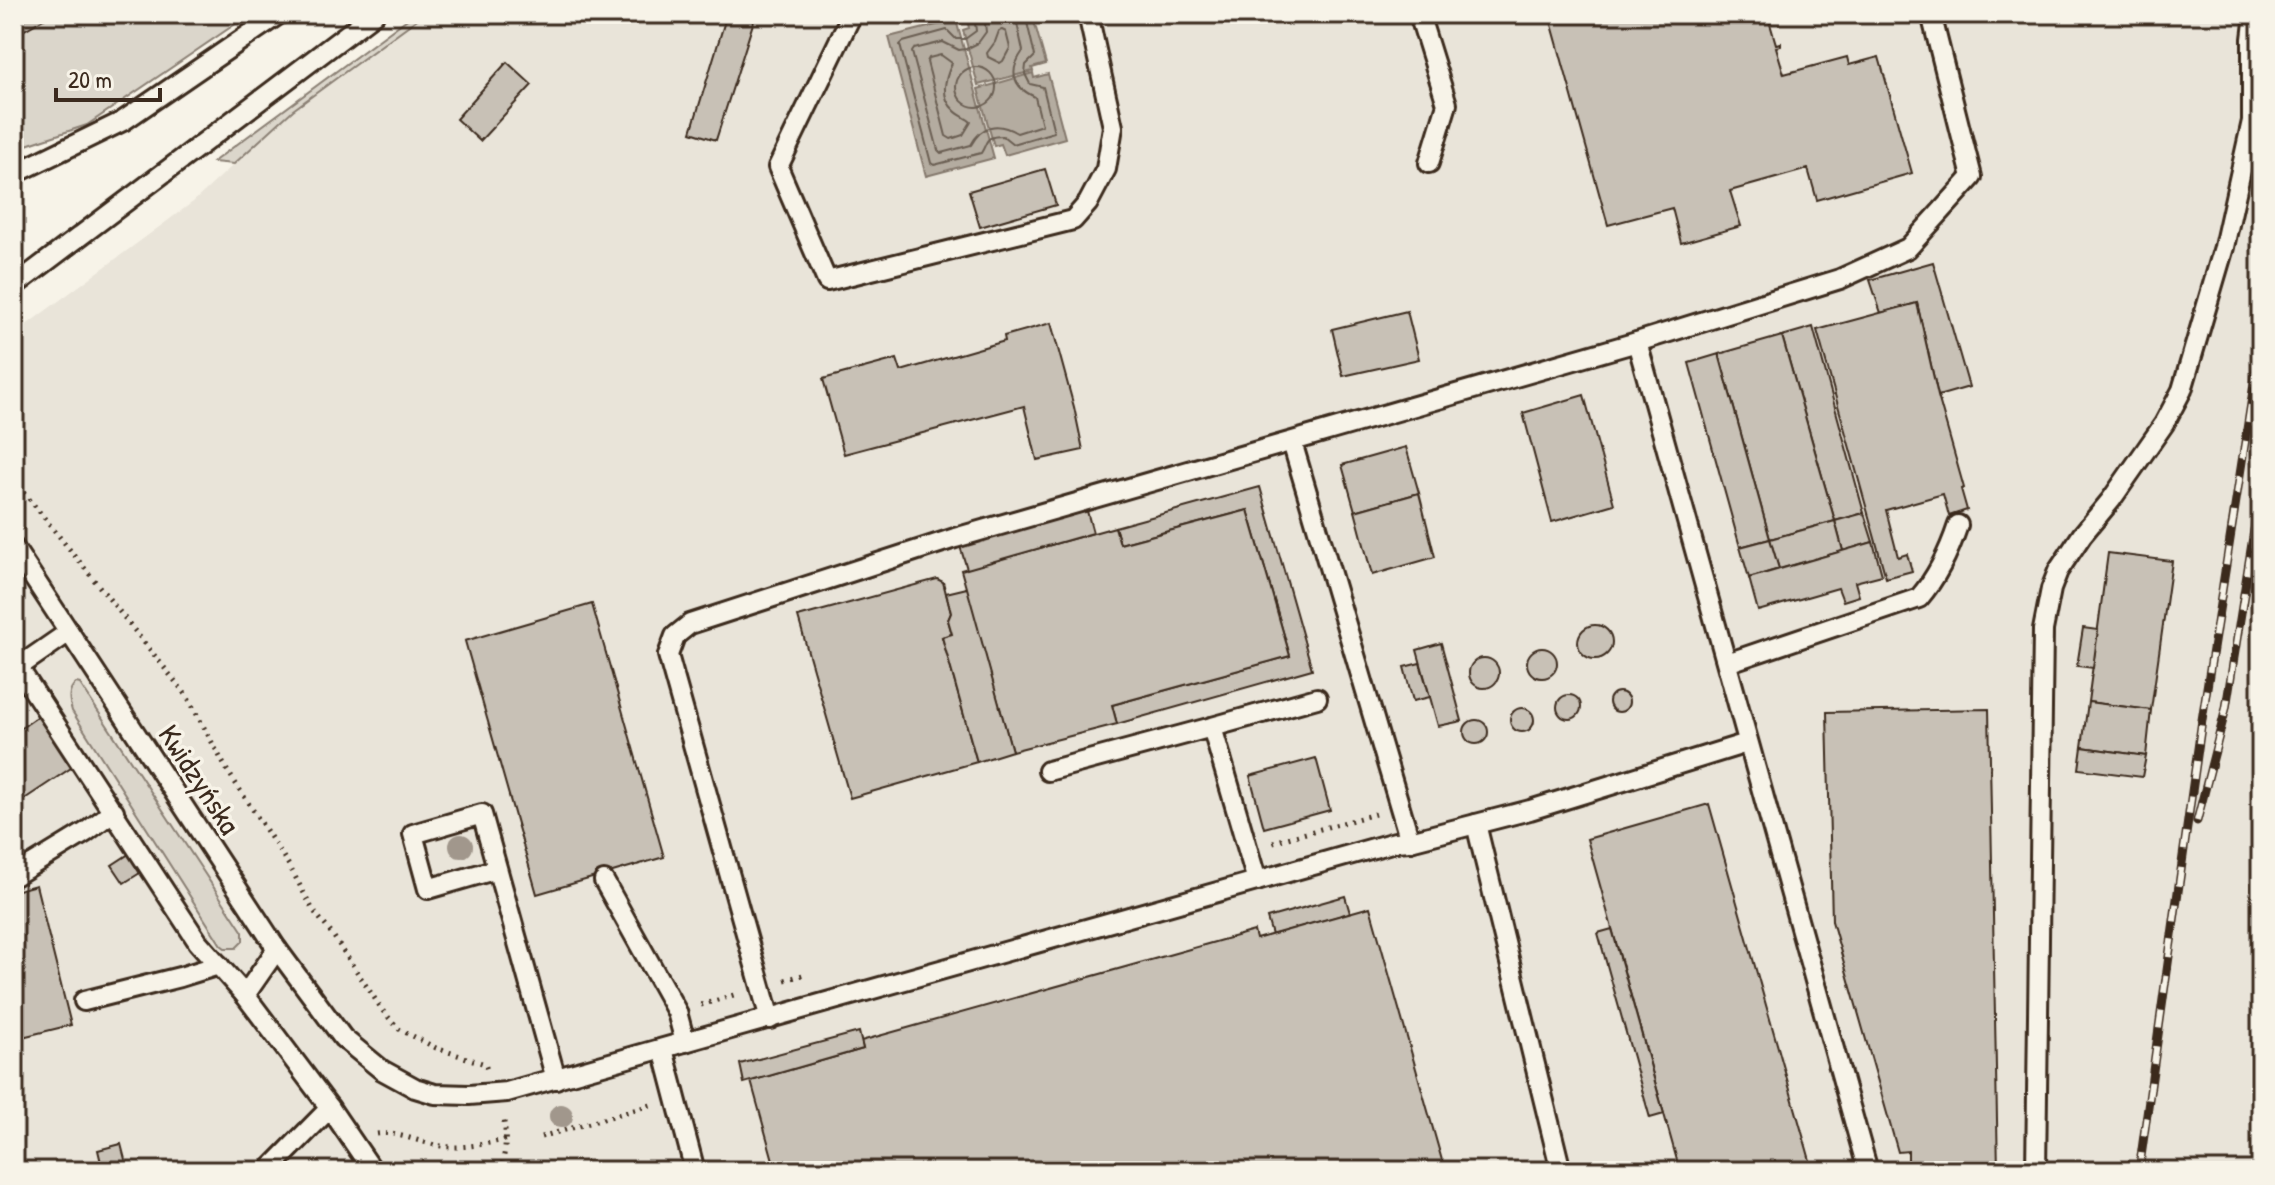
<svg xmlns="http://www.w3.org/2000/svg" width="2275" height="1185" font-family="'Patrick Hand',sans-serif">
<rect width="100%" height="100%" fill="#f7f3e8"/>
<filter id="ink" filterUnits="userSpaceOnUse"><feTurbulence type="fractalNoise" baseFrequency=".0125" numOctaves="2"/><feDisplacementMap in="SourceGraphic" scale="16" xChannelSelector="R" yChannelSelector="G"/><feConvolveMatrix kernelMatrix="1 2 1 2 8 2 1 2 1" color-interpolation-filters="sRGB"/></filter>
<g filter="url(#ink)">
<path fill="#e9e4d9" d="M424,14H2261V1171H14V334L193,202L293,110Z"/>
<g fill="#dbd6cb" stroke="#8b8074" stroke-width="2">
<path d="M14,14H250L87,125L14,149Z"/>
<path d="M414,14H424L293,110L234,164L213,162Z"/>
<path d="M76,683L80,684L243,932V941L236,948H225L221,945L72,711C69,701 67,690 76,683Z"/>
</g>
<g fill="#b4aca0" stroke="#84786c" stroke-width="2">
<path d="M971,14H1032L1046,64L1032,68L1033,71L978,85L963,30L969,28L966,15Z"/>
<path d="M956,20L994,158L926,176L889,37Z"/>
<path d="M1033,73L1034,78L1048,74L1065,138L1005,155L1001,144L994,146L978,89Z"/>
</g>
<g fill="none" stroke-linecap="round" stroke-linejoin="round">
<g stroke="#6b5e52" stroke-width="2">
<path d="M974,14L976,31L965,39H956L947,30L903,42L900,45L931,163L934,165L981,153C988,142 984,136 1003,136L1013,144L1054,132L1043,87L1030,84L1025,74L1026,65L1035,56L1025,14"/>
<path d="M984,14L986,32L978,43L966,49L959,50L943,42L914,49L912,52L938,150L941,153L971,145C982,125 997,121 1017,133L1042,125L1035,97C1013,87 1008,72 1023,51L1015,14"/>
<path d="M1002,30L1006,32L1010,48L1003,61L1000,63L988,57L987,53L995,42L999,31Z"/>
<path d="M941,55L952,63C945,79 939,97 955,111C960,116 967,118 971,122L963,135L951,139L946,136L927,62L929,58Z"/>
<circle cx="976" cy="87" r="20"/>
</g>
</g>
<g fill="#c8c1b6" stroke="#3b2a1e" stroke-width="2">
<path d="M14,14H52L14,36Z"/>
<path d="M727,14H756L716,140L691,132Z"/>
<path d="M1549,14H1773L1768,17L1776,44L1781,43V46L1776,47L1784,74L1847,57L1849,65L1879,57L1912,173L1817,200L1808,169L1730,191L1741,226L1681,243L1672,208L1608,225Z"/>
<path d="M507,62L532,85L480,141L456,119Z"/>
<path d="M1045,169L1056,205L980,227L969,191Z"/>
<path d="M1933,262L1969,387L1938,396L1917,303L1881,313L1870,280Z"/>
<path d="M1917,303L1938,396L1964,488L1961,489L1967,510L1949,516L1943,494L1886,510L1898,557L1907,554L1912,571L1886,578L1817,330Z"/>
<path d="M1407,311L1419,359L1343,376L1332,329Z"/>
<path d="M1051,323L1074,407L1083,450L1037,460L1024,406L844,454L823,379L897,359L901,371L1005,341L1004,336Z"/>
<path d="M1813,327L1864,513L1835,521L1782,336Z"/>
<path d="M1782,336L1835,521L1770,539L1719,354Z"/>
<path d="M1719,354L1770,539L1740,547L1689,363Z"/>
<path d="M1584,395L1614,504L1552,522L1523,413Z"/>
<path d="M1406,447L1419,493L1355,511L1342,465Z"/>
<path d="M1260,487L1312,669L1117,724L1112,705L1290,656L1248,510L1120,544L1115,527Z"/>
<path d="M1419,493L1435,557L1372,575L1355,511Z"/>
<path d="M1248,510L1290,656L1112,705L1117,724L1012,751L961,570L1115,527L1120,544Z"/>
<path d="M1087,511L1093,533L967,569L960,546Z"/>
<path d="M1864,513L1873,542L1843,551L1835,521Z"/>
<path d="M1835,521L1843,551L1779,569L1770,539Z"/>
<path d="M1770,539L1779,569L1749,578L1740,547Z"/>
<path d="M1873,542L1882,575L1855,582L1859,596L1843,601L1838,588L1758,611L1749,578Z"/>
<path d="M2108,553L2172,561L2151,710L2088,702Z"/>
<path d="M937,579L943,582L951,613L948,620L952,634L942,637L977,762L850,798L798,617Z"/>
<path d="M967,588L1012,751L977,762L942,637L952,634L948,620L951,613L946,593Z"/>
<path d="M592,604L664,857L537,894L465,641Z"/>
<circle cx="1595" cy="642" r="17"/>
<path d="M2083,628L2098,630L2093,668L2077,666Z"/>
<path d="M1441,643L1462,721L1438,726L1417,650Z"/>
<circle cx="1542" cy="663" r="15"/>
<circle cx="1484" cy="673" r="15"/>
<path d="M1420,663L1430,697L1413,701L1404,667Z"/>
<circle cx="1619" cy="702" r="10"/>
<circle cx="1569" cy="707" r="12"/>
<path d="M2088,702L2151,710L2146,756L2082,747Z"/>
<circle cx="1522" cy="720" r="12"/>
<path d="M1989,709L1998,1171H1908V1151L1898,1152L1832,921L1827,712Z"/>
<path d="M40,715L74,766L14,806V733Z"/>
<circle cx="1476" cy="732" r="12"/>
<path d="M2082,747L2146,756L2142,777L2079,769Z"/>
<path d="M1316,758L1330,810L1264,828L1250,776Z"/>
<path d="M1709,804L1813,1171H1680L1587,839Z"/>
<path d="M129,854L140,873L124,883L112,865Z"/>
<path d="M36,885L71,1025L14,1039V891Z"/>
<path d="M1345,896L1350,913L1272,935L1267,918Z"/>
<path d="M1370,907L1445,1171H776L751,1081L863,1049L861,1041L1254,931L1256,939Z"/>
<path d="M1612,929L1664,1114L1650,1118L1598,933Z"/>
<path d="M859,1032L863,1049L744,1083L740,1064Z"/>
<path d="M121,1144L128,1171H103L98,1150Z"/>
</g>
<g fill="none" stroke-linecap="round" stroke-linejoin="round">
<g stroke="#3b2a1e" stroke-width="24">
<g id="lane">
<path d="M852,14L778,167L827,281L1073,220L1088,203L1106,169L1113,127L1088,14"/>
<path d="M1419,14L1447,104L1429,163"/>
<path d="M14,174L123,121L279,14"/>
<path d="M14,286L374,14"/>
<path d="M1637,342L1868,1171"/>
<path d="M1292,442L1410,841"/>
<path d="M14,548L277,949L343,1038L382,1070L415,1088L435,1094L469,1095L507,1092L1395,842L1410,841L1530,810L1747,743"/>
<path d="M1727,663L1919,598C1938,576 1949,552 1958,525"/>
<path d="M18,667L198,942L245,995"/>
<path d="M14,670L69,632"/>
<path d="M1212,727L1317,698"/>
<path d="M1048,771L1212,727L1257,881"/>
<path d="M1476,824L1561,1171"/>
<path d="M497,869L428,889L413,834L482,814L556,1079"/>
<path d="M14,876L86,832L114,811"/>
<path d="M604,881L677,1012L685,1042"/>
<path d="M277,949L245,995L330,1108L373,1171"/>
<path d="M84,1001L180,977L219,965"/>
<path d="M770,1019L668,655L675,636L690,624L955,538L1637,342L1840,279L1908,248L1972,177L1931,14"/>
<path d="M663,1049L695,1171"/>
<path d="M268,1171L330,1108"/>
<path d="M2036,1171L2043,630L2051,589L2058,571L2082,535L2111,500L2164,424L2182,390L2224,247L2252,121V39L2255,14"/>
</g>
</g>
<g stroke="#3b2a1e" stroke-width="5" stroke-dasharray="2 6" stroke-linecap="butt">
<path d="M14,480L187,696L227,770L290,867L313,910L332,934L383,1011L399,1029L436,1048L485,1064L487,1070"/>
<path d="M1273,842L1375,814"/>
<path d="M785,980L806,974"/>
<path d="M701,1005L737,994"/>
<path d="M377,1134C397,1131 420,1143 441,1146C462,1149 484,1144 505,1140"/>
<path d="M541,1137L651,1105"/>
<path d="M500,1171C506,1153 507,1135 503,1117"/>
</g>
<use href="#lane" stroke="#f7f3e8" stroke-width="18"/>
<g stroke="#3b2a1e" stroke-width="9">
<g id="rail">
<path d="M2197,821L2226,708L2261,486"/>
<path d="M2139,1171L2202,720L2261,339"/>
</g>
</g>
<use href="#rail" stroke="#f7f3e8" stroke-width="6" stroke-dasharray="18" stroke-linecap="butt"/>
</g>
<g fill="#a1978c">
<circle cx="461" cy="846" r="12"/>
<circle cx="561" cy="1116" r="12"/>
</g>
</g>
<g text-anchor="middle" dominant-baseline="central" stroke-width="7" stroke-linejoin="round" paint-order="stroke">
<g font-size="30" fill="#3b2a1e" stroke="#f7f3e8">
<text transform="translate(200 779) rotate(57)">Kwidzyńska</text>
</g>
</g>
<rect width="2275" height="1185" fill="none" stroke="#f7f3e8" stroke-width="48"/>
<rect x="24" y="24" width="2227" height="1137" fill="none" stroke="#3b2a1e" stroke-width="3" filter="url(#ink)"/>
<path d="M56 88v12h104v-12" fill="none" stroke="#3b2a1e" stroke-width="4"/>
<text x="68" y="88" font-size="24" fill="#3b2a1e" stroke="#f7f3e8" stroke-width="6" paint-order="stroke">20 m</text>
</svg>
